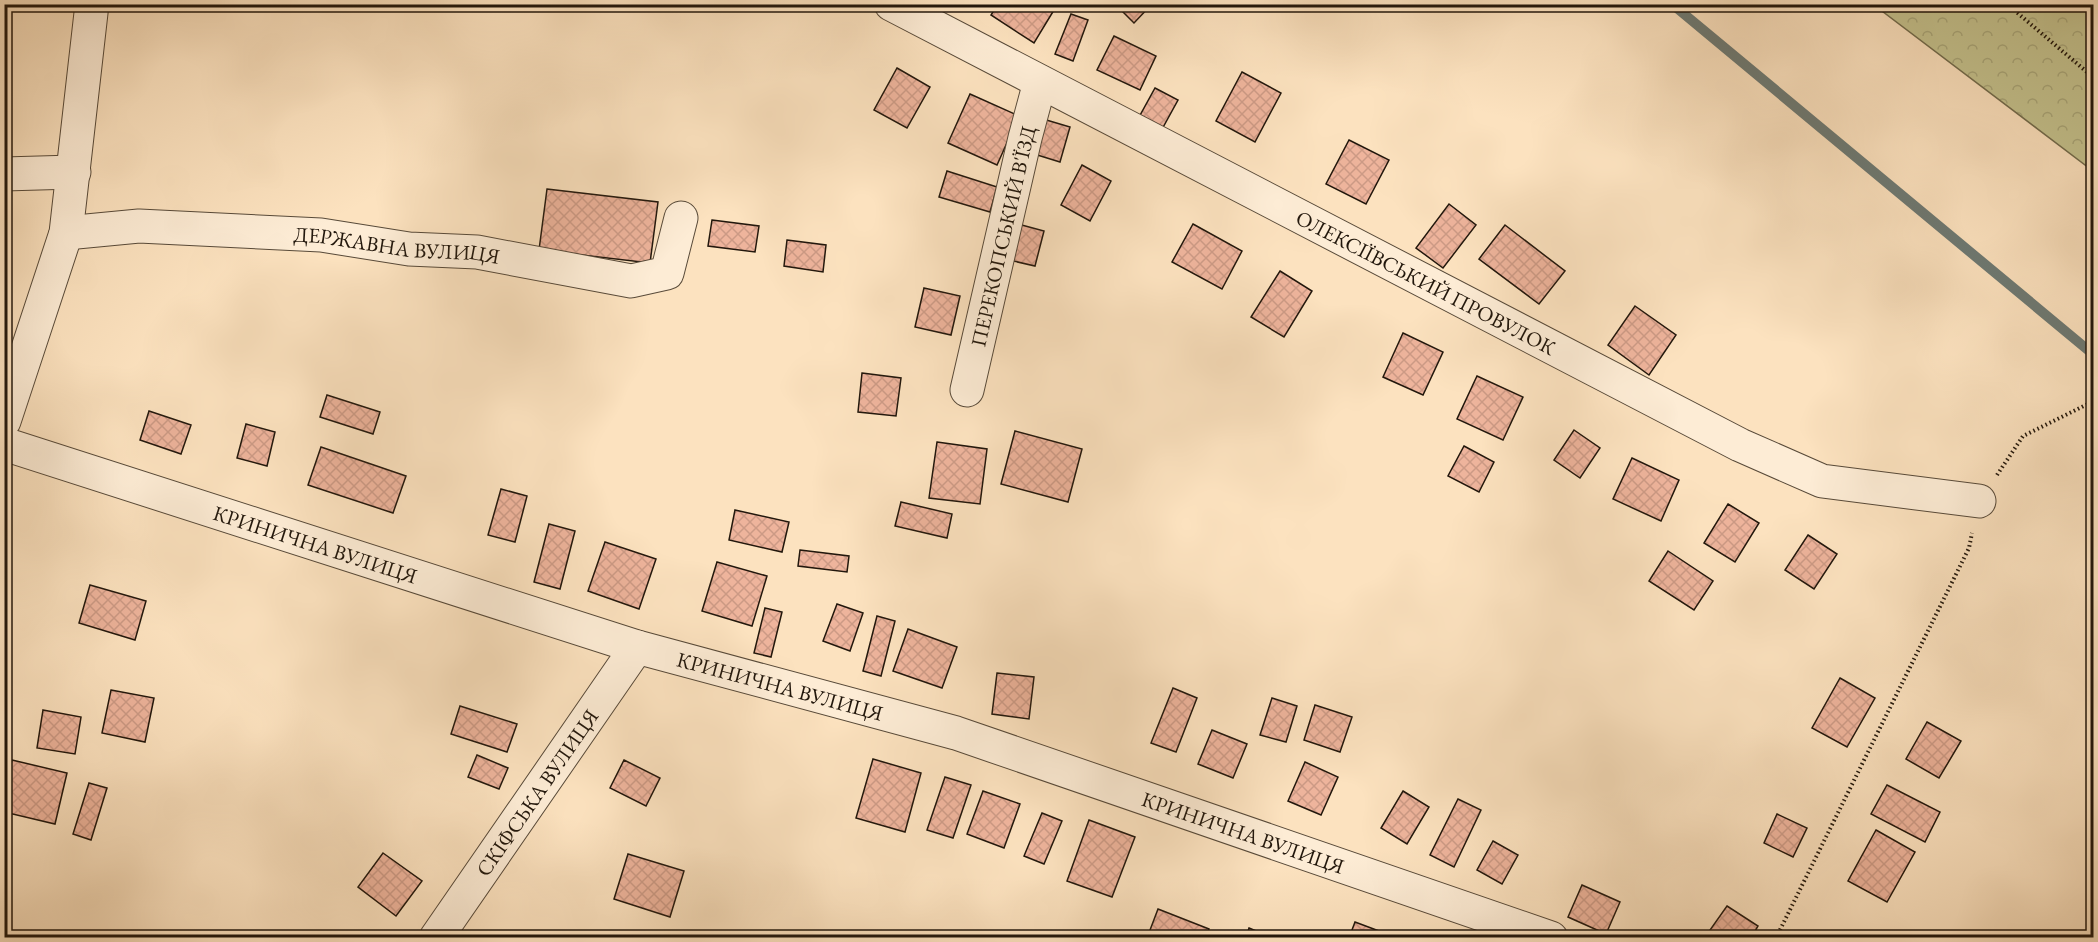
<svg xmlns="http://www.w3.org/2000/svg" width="2098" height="942" font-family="'EB Garamond',serif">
<defs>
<pattern id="forest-crowns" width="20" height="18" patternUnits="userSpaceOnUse" patternTransform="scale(1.5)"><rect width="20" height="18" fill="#c4c28e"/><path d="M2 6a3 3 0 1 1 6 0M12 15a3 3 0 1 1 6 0" fill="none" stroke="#a8a679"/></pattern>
<pattern id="building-cross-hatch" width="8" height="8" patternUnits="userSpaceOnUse" patternTransform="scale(1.5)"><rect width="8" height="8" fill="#eeb49c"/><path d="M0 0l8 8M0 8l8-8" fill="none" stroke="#cc9a85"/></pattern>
</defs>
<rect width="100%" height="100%" fill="#fce2bf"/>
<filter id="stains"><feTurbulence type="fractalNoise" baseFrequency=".00333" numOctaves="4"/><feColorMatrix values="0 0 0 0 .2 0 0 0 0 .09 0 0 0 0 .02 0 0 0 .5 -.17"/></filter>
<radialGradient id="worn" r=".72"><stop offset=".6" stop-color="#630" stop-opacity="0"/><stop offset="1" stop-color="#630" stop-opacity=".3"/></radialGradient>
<path fill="url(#forest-crowns)" stroke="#736c4d" stroke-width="1.5" d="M1874,5H2093V171Z"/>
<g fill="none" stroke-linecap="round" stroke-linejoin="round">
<path stroke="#6e7a74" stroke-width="10" d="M1672,4L2094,355"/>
</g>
<g fill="url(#building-cross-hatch)" stroke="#22170c" stroke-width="1.5">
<path d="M998,4H1056L1057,5L1034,43L991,15Z"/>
<path d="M1115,4H1152L1134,23Z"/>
<path d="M1071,14L1088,20L1073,61L1055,54Z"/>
<path d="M1114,36L1156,56L1140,90L1097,70Z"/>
<path d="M897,68L930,87L907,128L874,110Z"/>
<path d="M1242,72L1281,93L1255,142L1216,121Z"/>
<path d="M1155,88L1178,100L1161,131L1138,119Z"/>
<path d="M970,94L1019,116L997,165L948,143Z"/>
<path d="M1043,119L1070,127L1060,162L1034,154Z"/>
<path d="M1349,140L1389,160L1366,204L1326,184Z"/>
<path d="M1082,165L1111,181L1090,221L1061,205Z"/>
<path d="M947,171L997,187L990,212L939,197Z"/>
<path d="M547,189L658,202L650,263L539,250Z"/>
<path d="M1449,204L1476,225L1443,268L1416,248Z"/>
<path d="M712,220L759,226L755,252L708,246Z"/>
<path d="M1018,224L1044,231L1035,266L1009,260Z"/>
<path d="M1193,224L1242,251L1222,289L1172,262Z"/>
<path d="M1505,225L1565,271L1539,304L1479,259Z"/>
<path d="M787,240L826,245L823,272L784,266Z"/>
<path d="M1280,271L1312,291L1284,337L1251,317Z"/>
<path d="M924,288L960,296L951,335L915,327Z"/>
<path d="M1635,306L1676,335L1649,375L1608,345Z"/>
<path d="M1403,333L1443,352L1423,395L1383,377Z"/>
<path d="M862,373L901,378L896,416L858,412Z"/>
<path d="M1477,376L1523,397L1503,440L1457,419Z"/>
<path d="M327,395L380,412L373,434L320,417Z"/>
<path d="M149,411L191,425L181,454L140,440Z"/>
<path d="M246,424L275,432L267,466L237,458Z"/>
<path d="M1574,430L1600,448L1580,478L1554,460Z"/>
<path d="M1015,431L1082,449L1068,502L1001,484Z"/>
<path d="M937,442L987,449L980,504L929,498Z"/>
<path d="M1464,446L1494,462L1479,492L1448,476Z"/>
<path d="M321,447L406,476L393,513L308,485Z"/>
<path d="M1632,458L1679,480L1661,521L1613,499Z"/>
<path d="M501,489L527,496L515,542L488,535Z"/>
<path d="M901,502L952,514L947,538L895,526Z"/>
<path d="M1728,504L1759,523L1735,562L1704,543Z"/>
<path d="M735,510L789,522L782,552L729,540Z"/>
<path d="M549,524L575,531L560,589L534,582Z"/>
<path d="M1808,535L1837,554L1814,589L1785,570Z"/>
<path d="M605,542L656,559L639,609L588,591Z"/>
<path d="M800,550L849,556L847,572L798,566Z"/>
<path d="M1668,551L1713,581L1694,610L1649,581Z"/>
<path d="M717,562L767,576L752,626L702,611Z"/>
<path d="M90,585L146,601L135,640L79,623Z"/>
<path d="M837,604L863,613L850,651L823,641Z"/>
<path d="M765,608L782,612L771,657L754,653Z"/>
<path d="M877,616L895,621L881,676L863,671Z"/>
<path d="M908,629L957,647L942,688L893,671Z"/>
<path d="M997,673L1034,677L1029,719L992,714Z"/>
<path d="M1840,678L1875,698L1847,747L1812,728Z"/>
<path d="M1173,688L1197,698L1176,752L1151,743Z"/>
<path d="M111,690L154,698L145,742L102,733Z"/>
<path d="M1272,698L1297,706L1286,742L1260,735Z"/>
<path d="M1315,705L1352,717L1340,752L1304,740Z"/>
<path d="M460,706L517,724L507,752L451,734Z"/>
<path d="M43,710L81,717L75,754L37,748Z"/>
<path d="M1927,722L1961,741L1939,778L1906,759Z"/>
<path d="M1212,730L1247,744L1233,778L1198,764Z"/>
<path d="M477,755L508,768L499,789L468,777Z"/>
<path d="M873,759L921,773L905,832L856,818Z"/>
<path d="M12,760L67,773L55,824L4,812V793Z"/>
<path d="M624,760L660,778L646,806L610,788Z"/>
<path d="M1305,762L1338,777L1321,815L1288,801Z"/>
<path d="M945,777L971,785L953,838L927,830Z"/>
<path d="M89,783L107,788L91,840L73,834Z"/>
<path d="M1887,785L1940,812L1925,842L1871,814Z"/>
<path d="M983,791L1020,804L1004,848L967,834Z"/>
<path d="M1403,791L1429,807L1407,844L1381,828Z"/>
<path d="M1458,799L1481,810L1454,867L1430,855Z"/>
<path d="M1042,813L1062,821L1044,864L1024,856Z"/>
<path d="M1777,814L1807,828L1793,857L1764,843Z"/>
<path d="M1089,820L1135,837L1112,897L1067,881Z"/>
<path d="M1876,830L1915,852L1887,902L1848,881Z"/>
<path d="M1493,841L1518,855L1502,884L1477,870Z"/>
<path d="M383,853L422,881L396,916L358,887Z"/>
<path d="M628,854L684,871L670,917L614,899Z"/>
<path d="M1582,885L1620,902L1606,934L1568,917Z"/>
<path d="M1727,906L1758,926L1751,938H1721L1710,930Z"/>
<path d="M1158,909L1209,929L1206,938H1147Z"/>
<path d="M1355,922L1379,931L1376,938H1349Z"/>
<path d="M1249,928L1273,938H1246Z"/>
</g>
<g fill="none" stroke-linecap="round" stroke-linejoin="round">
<g stroke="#584a39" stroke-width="35">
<g id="minor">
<path id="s1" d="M891,4L1740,445L1822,481L1979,501"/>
<path d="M4,174L74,172"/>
<path id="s2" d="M66,233L139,226L321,235L409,249L477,252L631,281L667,273L681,218"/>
<path id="s3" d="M967,390L1025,138L1040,82"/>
<path d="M4,421L66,233L92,4"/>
<path id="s4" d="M4,444L637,647L956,733L1551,938"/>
<path id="s5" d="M436,938L637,647"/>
</g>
</g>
<g stroke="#22170c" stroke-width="4" stroke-dasharray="1.5 3" stroke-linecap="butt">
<path d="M2007,4L2094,78"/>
<path d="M1997,475L2023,436L2094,401"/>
<path d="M1776,938L1969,548L1972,533"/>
</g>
<use href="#minor" stroke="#fdecd5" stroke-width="33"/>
</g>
<g text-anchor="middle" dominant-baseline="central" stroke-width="4.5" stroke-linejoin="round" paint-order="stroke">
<g font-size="21" fill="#22170c" stroke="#fdecd5">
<text stroke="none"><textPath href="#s3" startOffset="158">ПЕРЕКОПСЬКИЙ В'ЇЗД</textPath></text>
<text stroke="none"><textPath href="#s2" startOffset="332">ДЕРЖАВНА ВУЛИЦЯ</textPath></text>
<text stroke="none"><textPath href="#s1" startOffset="603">ОЛЕКСІЇВСЬКИЙ ПРОВУЛОК</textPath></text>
<text stroke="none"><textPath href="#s4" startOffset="327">КРИНИЧНА ВУЛИЦЯ</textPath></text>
<text stroke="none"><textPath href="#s4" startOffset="813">КРИНИЧНА ВУЛИЦЯ</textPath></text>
<text stroke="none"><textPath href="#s5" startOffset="177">СКІФСЬКА ВУЛИЦЯ</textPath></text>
<text stroke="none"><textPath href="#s4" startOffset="1299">КРИНИЧНА ВУЛИЦЯ</textPath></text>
</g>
</g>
<rect width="2098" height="942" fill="none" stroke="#fce2bf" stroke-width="24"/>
<rect x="6" y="6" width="2086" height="930" fill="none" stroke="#22170c" stroke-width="3"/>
<rect x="12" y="12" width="2074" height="918" fill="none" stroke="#22170c" stroke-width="1.5"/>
<rect width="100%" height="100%" filter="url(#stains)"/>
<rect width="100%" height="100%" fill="url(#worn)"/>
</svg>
